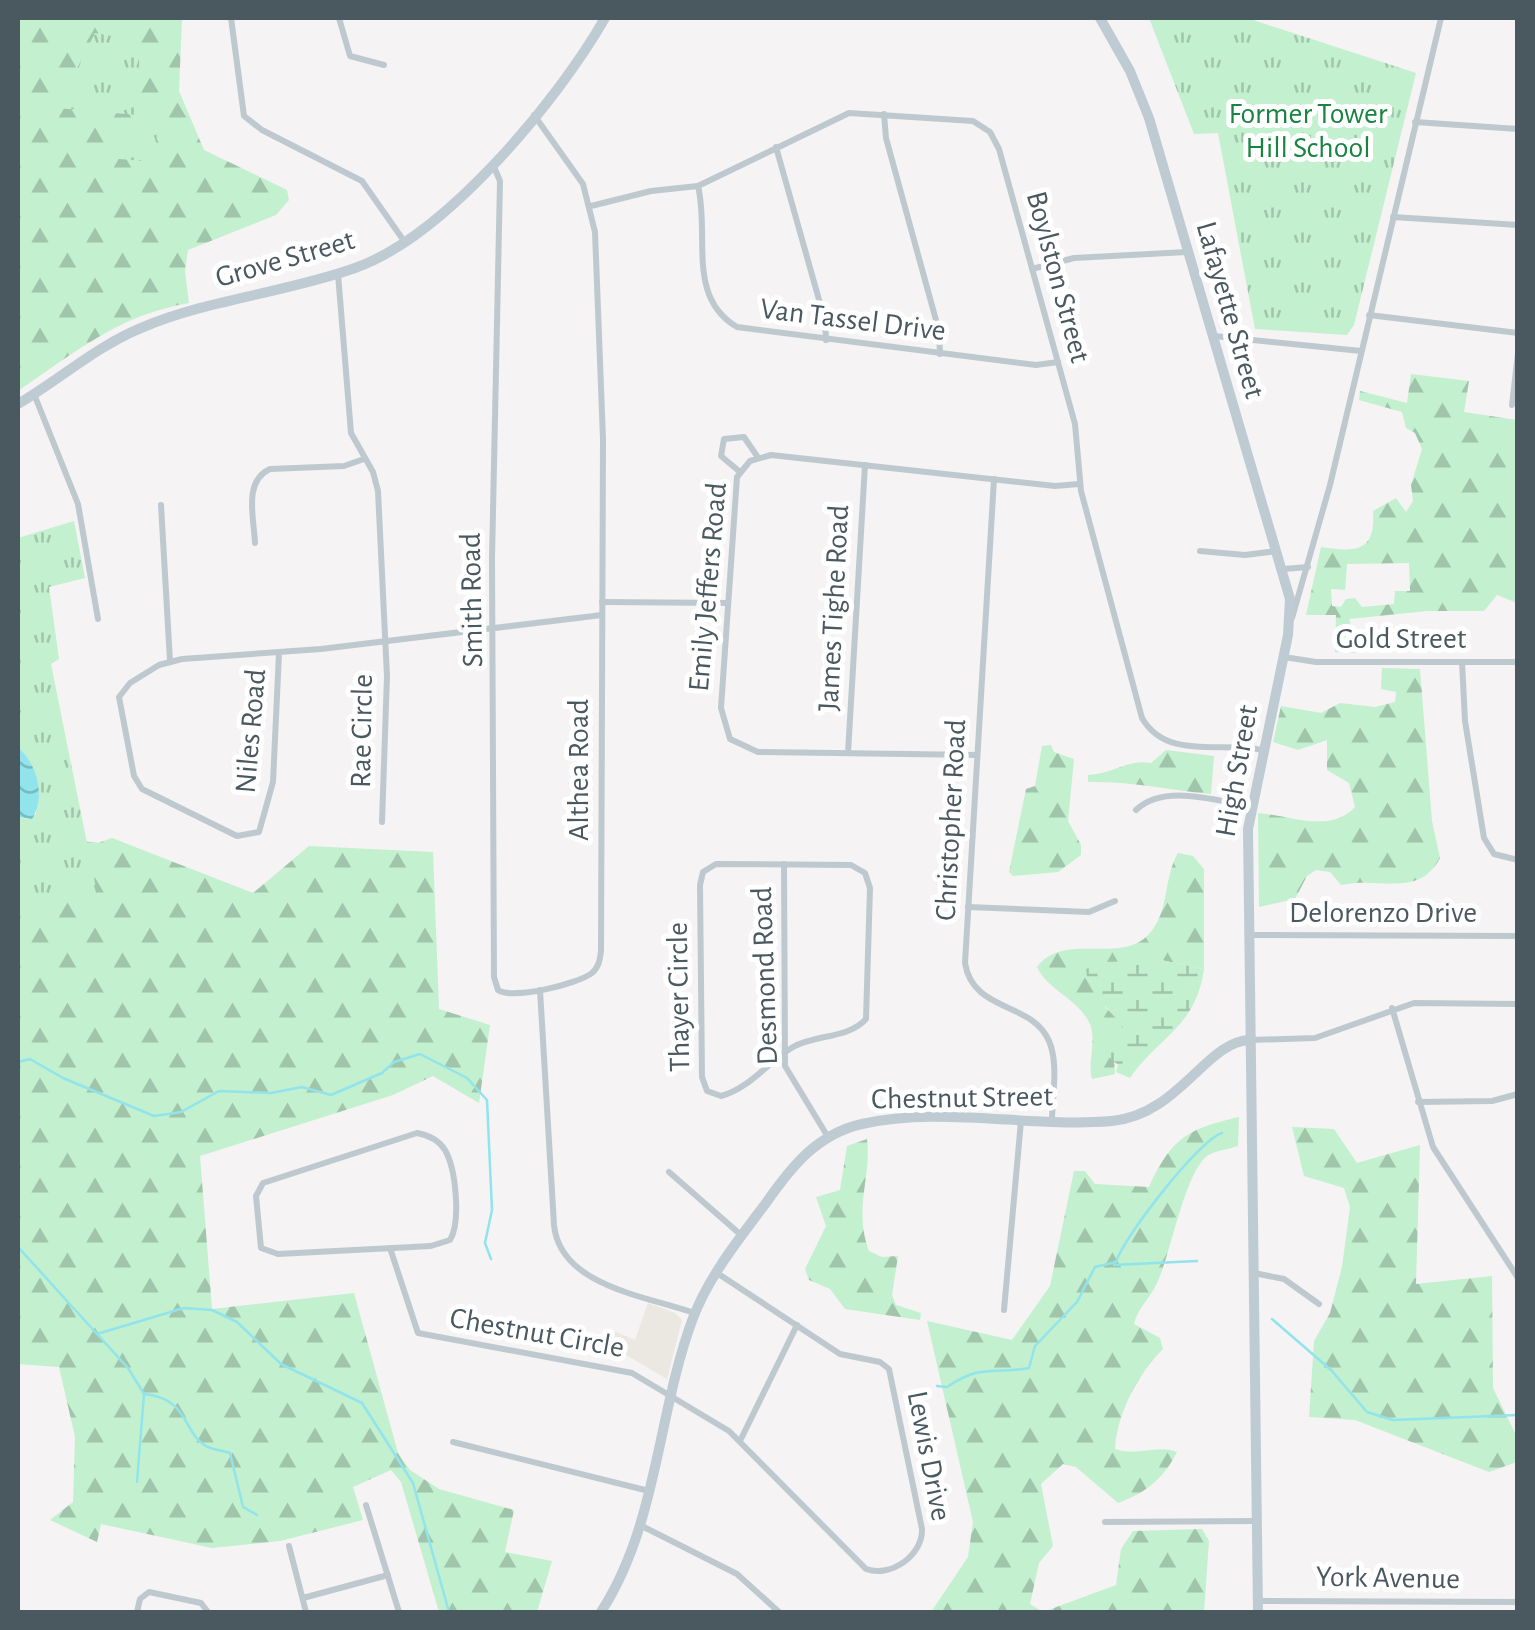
<svg xmlns="http://www.w3.org/2000/svg" width="1535" height="1630" font-family="'Alegreya Sans',sans-serif">
<defs>
<pattern id="forest-firs" width="22" height="20" patternUnits="userSpaceOnUse" patternTransform="scale(2.5)"><rect width="22" height="20" fill="#c3f0cf"/><path d="M5 1l3.5 6h-7zM16 11l3.5 6h-7z" fill="#a0c5ab"/></pattern>
<pattern id="wetland-marsh" width="20" height="14" patternUnits="userSpaceOnUse" patternTransform="scale(2.5)"><rect width="20" height="14" fill="#c3f0cf"/><path d="M1 5h8M5 5V1M11 12h8M15 12V8" fill="none" stroke="#a0c5ab"/></pattern>
<pattern id="park-tufts" width="24" height="20" patternUnits="userSpaceOnUse" patternTransform="scale(2.5)"><rect width="24" height="20" fill="#c3f0cf"/><path d="M3 7l-1-3M5 7V3M7 7l1-3M15 17l-1-3M17 17v-4M19 17l1-3" fill="none" stroke="#a0c5ab"/></pattern>
<pattern id="water-waves" width="16" height="10" patternUnits="userSpaceOnUse" patternTransform="scale(2.5)"><rect width="16" height="10" fill="#91e4ec"/><path d="M0 5q4-4 8 0t8 0" fill="none" stroke="#78bcc3"/></pattern>
</defs>
<rect width="100%" height="100%" fill="#f5f3f3"/>
<path fill="#ebe7e1" d="M648,1303L675,1313L682,1320L667,1379L604,1342L609,1329L635,1340Z"/>
<g fill="url(#forest-firs)" fill-rule="evenodd">
<path d="M18,18H182L179,91L204,150L287,190L289,200L276,215L188,250L185,271L189,303C119,315 75,352 18,391Z"/>
<path d="M1411,374L1469,381L1464,412L1517,420V603L1497,595L1484,611H1427L1349,619L1359,653L1335,652L1336,615H1306L1321,547C1355,552 1376,553 1373,511L1396,498L1406,512L1413,501L1411,485L1422,449L1415,433L1406,428L1402,412L1359,400L1360,391L1407,403ZM1409,563L1410,591H1395L1394,604L1362,607L1355,598L1346,599L1341,607L1332,606L1331,589L1345,590L1347,564Z"/>
<path d="M1382,668L1420,669L1432,821L1440,858C1418,899 1380,876 1341,885L1330,872L1316,870L1307,876L1295,899L1259,907L1258,813C1289,815 1331,834 1355,807L1349,783L1327,770V740L1298,750L1273,742L1281,706L1321,713L1340,703L1375,707L1395,702L1396,692L1381,689Z"/>
<path d="M1051,745L1054,752L1074,759L1068,821L1081,845V855L1058,872L1013,876L1009,872L1026,789L1035,786L1042,746Z"/>
<path d="M1166,750L1214,756L1211,794C1168,790 1130,781 1088,782V775C1116,773 1128,759 1151,763Z"/>
<path d="M18,833L98,843L112,838L253,893L309,846L433,852L439,1009L490,1025L479,1103L433,1076L393,1095L200,1156L212,1309L354,1293L398,1453L410,1470L439,1489L514,1510L505,1552L552,1561L537,1612H439L401,1482L391,1470L353,1487L363,1520L280,1541L212,1548L101,1524L97,1542L50,1520L73,1502L75,1437L59,1367L18,1364Z"/>
<path d="M1178,853L1193,856L1204,869V969L1161,960L1133,963L1105,1007L1124,1025L1127,1039L1114,1059L1115,1074L1092,1079C1087,1063 1097,1042 1090,1024C1078,998 1048,991 1037,967C1065,929 1126,969 1153,929C1169,907 1164,877 1178,853Z"/>
<path d="M1239,1117L1238,1146C1229,1149 1214,1151 1207,1156C1184,1174 1171,1254 1157,1283C1150,1299 1138,1307 1134,1324L1160,1338L1163,1349C1138,1374 1117,1413 1115,1449C1136,1457 1156,1444 1177,1452C1164,1478 1146,1493 1118,1503L1076,1467L1063,1464L1041,1484L1053,1546L1039,1563L1030,1604L1043,1612L1116,1585L1121,1549L1133,1531L1202,1529L1209,1541L1204,1612H931L968,1557L973,1522L927,1321L1012,1340L1050,1286L1074,1171H1085L1095,1184L1149,1187C1172,1137 1188,1129 1239,1117Z"/>
<path d="M1292,1127L1334,1129L1357,1163L1420,1145L1416,1284L1492,1276L1493,1388L1517,1437V1462L1489,1472L1355,1420L1309,1417L1314,1341L1330,1313L1342,1267L1350,1207L1344,1188L1304,1176Z"/>
<path d="M867,1139C872,1175 853,1209 869,1251L882,1257L898,1256L892,1295L896,1305L921,1313L920,1320L845,1309L830,1289L809,1280L805,1269L826,1226L816,1197L840,1190L847,1146Z"/>
</g>
<path fill="url(#wetland-marsh)" d="M1161,960L1204,969C1196,1027 1159,1036 1130,1078L1116,1072L1118,1065L1106,1054L1127,1039C1120,1012 1088,999 1086,969L1105,962Z"/>
<g fill="url(#park-tufts)">
<path d="M1149,18H1247L1416,73L1354,325L1347,335L1255,329L1218,133L1194,134Z"/>
<path d="M95,33L140,41L137,115L57,108Z"/>
<path d="M158,119L155,162L119,159L112,121Z"/>
<path d="M74,521L85,578L49,587L59,659L51,664L97,893H18V817L28,819L36,814C37,790 38,764 18,747V538Z"/>
</g>
<path fill="url(#water-waves)" d="M18,747C37,764 46,796 32,819L18,817Z"/>
<g fill="none" stroke-linecap="round" stroke-linejoin="round">
<g stroke="#91e4ec" stroke-width="2.5">
<path d="M18,1062L30,1059L63,1078L154,1116L181,1112L219,1091L271,1093L302,1087L331,1095L382,1073L394,1062L420,1054L467,1078L487,1100L492,1210L485,1243L491,1259"/>
<path d="M18,1247L97,1334L184,1308L212,1310L237,1322L281,1364L362,1403L413,1483L449,1612"/>
<path d="M1114,1265L1197,1261"/>
<path d="M1272,1319L1331,1370L1367,1412L1393,1420L1518,1415"/>
<path d="M97,1334L128,1368L144,1394C189,1398 183,1433 206,1446C212,1450 223,1450 230,1453L243,1507L257,1515"/>
<path d="M937,1386L947,1387C983,1363 991,1375 1029,1368L1035,1346L1077,1302L1095,1267L1116,1262C1123,1238 1199,1140 1222,1133"/>
<path d="M137,1482L144,1394"/>
</g>
<g stroke="#bec9cf" stroke-width="6">
<path d="M231,18L244,116L262,130L362,181L404,241"/>
<path d="M339,18L350,56L384,65"/>
<path d="M884,114L886,138L939,331L940,354"/>
<path d="M1415,122L1518,129"/>
<path d="M776,147L825,321L826,340"/>
<path d="M494,167L500,181L492,559L494,977L498,990C513,1000 578,984 592,973C599,967 600,959 601,951L603,439L595,232L583,184L534,115"/>
<path d="M698,186C710,235 686,297 737,327L1036,365L1058,362"/>
<path d="M591,206L651,191L698,186L849,113L973,121L990,132L999,149L1075,424L1081,491L1142,718C1167,761 1221,741 1262,750"/>
<path d="M1393,217L1518,225"/>
<path d="M1032,269L1074,258L1187,252"/>
<path d="M338,274L351,433L373,472L378,491L387,676L382,822"/>
<path d="M1369,315L1518,333"/>
<path d="M1214,336L1361,351"/>
<path d="M34,394L78,504L98,619"/>
<path d="M1512,405L1518,353"/>
<path d="M740,472L721,456L724,439L744,437L757,456"/>
<path d="M994,479L965,963C973,1013 1032,1001 1049,1041C1059,1064 1052,1097 1052,1121"/>
<path d="M161,505L170,661"/>
<path d="M255,543C254,518 243,481 270,469L344,466L364,459"/>
<path d="M1200,551L1245,555L1277,551"/>
<path d="M1284,569L1308,567"/>
<path d="M602,602L727,603"/>
<path d="M1292,618L1330,485L1441,18"/>
<path d="M279,653L273,782L259,832L237,836L142,789L134,776L119,697L130,683L159,665L182,659L321,649L602,615"/>
<path d="M1284,657L1316,662H1518"/>
<path d="M1462,662L1465,721L1484,838L1494,854L1518,860"/>
<path d="M848,753L865,465"/>
<path d="M977,755L758,752L730,739L721,708L737,477L750,461L771,455L1055,486L1079,484"/>
<path d="M1136,810C1164,783 1216,801 1250,806"/>
<path d="M716,864L851,865L865,873L870,888L866,1019C848,1039 816,1034 793,1047C769,1061 749,1089 721,1096L707,1091L702,1077L700,885L703,872Z"/>
<path d="M784,864L785,1066L828,1137"/>
<path d="M968,907L1089,912L1115,901"/>
<path d="M1249,935L1518,936"/>
<path d="M540,990L554,1225C560,1286 646,1296 694,1313"/>
<path d="M1392,1008L1433,1147L1518,1278"/>
<path d="M1250,1040L1315,1038L1414,1003L1518,1004"/>
<path d="M1418,1102L1492,1101L1518,1094"/>
<path d="M417,1133C428,1135 438,1139 445,1150C456,1169 461,1222 450,1240L431,1246L278,1254L261,1248L256,1196L263,1183Z"/>
<path d="M669,1172L741,1235"/>
<path d="M390,1248L418,1333L632,1373L729,1431L866,1569C891,1578 923,1555 922,1529L889,1369L880,1362L840,1354L717,1273"/>
<path d="M1254,1273L1284,1279L1319,1304"/>
<path d="M1004,1310L1021,1121"/>
<path d="M1518,1341V1382"/>
<path d="M740,1441L797,1325"/>
<path d="M453,1442L649,1491"/>
<path d="M366,1505L399,1612"/>
<path d="M1105,1522L1256,1521"/>
<path d="M640,1525L737,1574L779,1612"/>
<path d="M289,1546L306,1612"/>
<path d="M303,1598L388,1575"/>
<path d="M1259,1601L1518,1602"/>
<path d="M137,1612L140,1599L149,1592L201,1603L208,1612"/>
</g>
<g stroke="#bfcbd3" stroke-width="10">
<path d="M1100,18L1130,71L1149,118L1290,599L1288,635L1248,829L1258,1612"/>
<path d="M18,404C59,380 97,346 141,328C209,299 285,293 355,268C446,236 558,100 605,18"/>
<path d="M601,1612C658,1524 657,1414 693,1318C709,1276 739,1239 766,1203C791,1167 817,1134 862,1124C940,1106 1032,1128 1112,1121C1180,1114 1206,1041 1250,1040"/>
</g>
</g>
<g text-anchor="middle" dominant-baseline="central" stroke-width="10" stroke-linejoin="round" paint-order="stroke">
<g font-size="30" fill="#198441" stroke="#fff">
<text x="1308" y="114">Former Tower<tspan x="1308" dy="34">Hill School</tspan></text>
</g>
<g font-size="30" fill="#4a5860" stroke="#fff">
<text transform="translate(285 259) rotate(-16)">Grove Street</text>
<text transform="translate(1058 277) rotate(75)">Boylston Street</text>
<text transform="translate(1230 310) rotate(74)">Lafayette Street</text>
<text transform="translate(853 320) rotate(7)">Van Tassel Drive</text>
<text transform="translate(708 587) rotate(-85)">Emily Jeffers Road</text>
<text transform="translate(472 600) rotate(-91)">Smith Road</text>
<text transform="translate(834 608) rotate(-87)">James Tighe Road</text>
<text x="1401" y="639">Gold Street</text>
<text transform="translate(251 731) rotate(-85)">Niles Road</text>
<text transform="translate(362 731) rotate(-89)">Rae Circle</text>
<text transform="translate(579 770) rotate(-90)">Althea Road</text>
<text transform="translate(1237 771) rotate(-80)">High Street</text>
<text transform="translate(951 820) rotate(-87)">Christopher Road</text>
<text x="1383" y="913">Delorenzo Drive</text>
<text transform="translate(765 976) rotate(-92)">Desmond Road</text>
<text transform="translate(679 997) rotate(-91)">Thayer Circle</text>
<text transform="translate(962 1098) rotate(-1)">Chestnut Street</text>
<text transform="translate(537 1333) rotate(10)">Chestnut Circle</text>
<text transform="translate(929 1456) rotate(79)">Lewis Drive</text>
<text transform="translate(1388 1578) rotate(1)">York Avenue</text>
</g>
</g>
<rect width="1535" height="1630" fill="none" stroke="#4a5860" stroke-width="40"/>
</svg>
